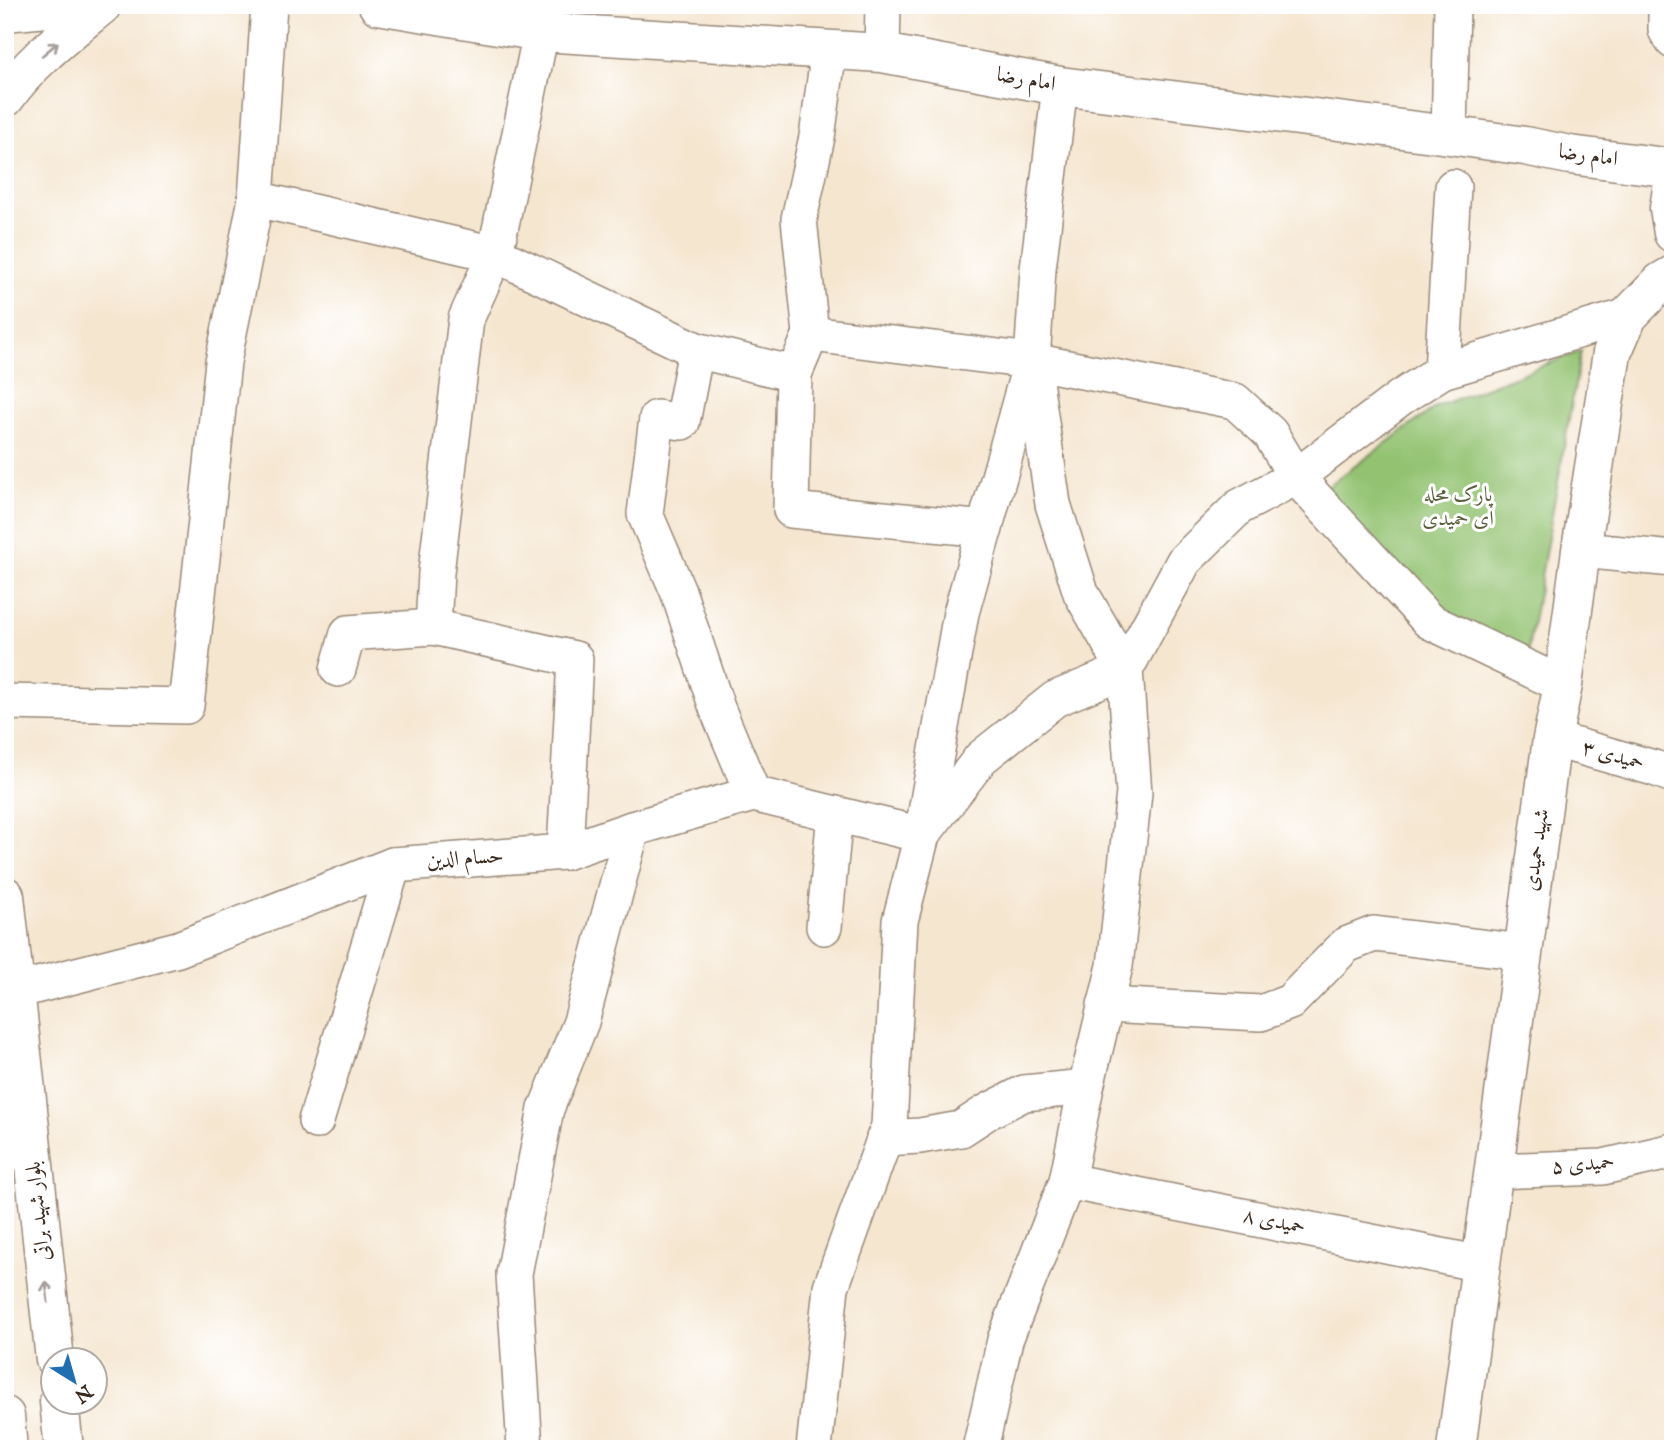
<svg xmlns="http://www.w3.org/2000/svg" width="1678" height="1454" font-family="'IM FELL English',Amiri,serif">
<rect width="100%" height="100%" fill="#fff"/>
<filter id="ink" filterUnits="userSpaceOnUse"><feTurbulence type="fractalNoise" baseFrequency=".0143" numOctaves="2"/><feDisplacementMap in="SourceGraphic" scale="14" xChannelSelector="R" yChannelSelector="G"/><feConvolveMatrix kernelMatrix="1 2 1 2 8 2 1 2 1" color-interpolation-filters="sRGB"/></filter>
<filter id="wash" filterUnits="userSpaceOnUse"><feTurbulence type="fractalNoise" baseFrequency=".00686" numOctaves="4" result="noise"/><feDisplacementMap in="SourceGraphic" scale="28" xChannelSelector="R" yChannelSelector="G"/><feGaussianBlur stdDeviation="1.57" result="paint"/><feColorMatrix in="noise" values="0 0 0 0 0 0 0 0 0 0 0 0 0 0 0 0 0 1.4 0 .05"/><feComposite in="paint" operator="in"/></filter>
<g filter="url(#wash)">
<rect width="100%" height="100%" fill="#f5e6d0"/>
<path fill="#93c271" stroke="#677648" stroke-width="2" d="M1581,351L1525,667L1452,626L1321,491L1436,407Z"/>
</g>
<g filter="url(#ink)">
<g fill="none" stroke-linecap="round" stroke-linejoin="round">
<g stroke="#988877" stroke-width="38">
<g id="minor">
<path d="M544,5L541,32L495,254L466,319L436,573L433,627L575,659L565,852"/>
<path d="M1666,5V30L1673,41"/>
<path d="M829,50L817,137L799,219L811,334L1032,361"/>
<path d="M882,53L883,5"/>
<path d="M1449,135L1452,5"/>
<path d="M256,199L495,254L696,350L682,422L657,418L645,514L678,591L717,708L753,794"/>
<path d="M811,334L794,374L791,510L985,529"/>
<path d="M696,350L794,374"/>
<path d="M1442,371L1453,187"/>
<path d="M1581,550L1673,559"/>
<path d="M338,669L348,633L433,627"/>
<path d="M1563,685L1429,621L1296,477L1400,398L1442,371L1628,316"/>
<path d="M5,702L186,706L223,362L256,199L269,5"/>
<path d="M1552,739L1654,768L1673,775"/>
<path d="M824,927L835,814"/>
<path d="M15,991L178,949L393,865L565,852L632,829L753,794L922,835L981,758L1055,699L1125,670L1081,593L1053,504L1032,361"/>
<path d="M1105,1005L1261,1013L1290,1002L1346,945L1374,934L1523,952"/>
<path d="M316,1121L393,865"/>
<path d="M884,1138L920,1136L961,1129L987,1112L1024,1093L1086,1087"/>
<path d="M1493,1171L1603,1167L1673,1151"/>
<path d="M1067,1181L1481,1264"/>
<path d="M525,1449L514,1274L546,1109L581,1022L632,829"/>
<path d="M814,1449L831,1287L889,1126L900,921L922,835L961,613L1028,373"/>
<path d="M980,1449L1005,1340L1067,1181L1086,1087L1115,966L1134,793L1125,670L1184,561L1239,507L1296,477L1270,433L1235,401L1032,361L1038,269L1060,86"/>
</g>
</g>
<g stroke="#988877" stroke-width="41">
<g id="major">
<path d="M378,5L541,32L882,53L1060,86L1449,135L1525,146L1570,155L1673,168"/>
<path d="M5,12L77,5"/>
<path d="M5,98C31,61 67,34 102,5"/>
<path d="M1673,183L1669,208L1673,233"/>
<path d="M5,896L55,1360"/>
<path d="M59,1402L64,1449"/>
<path d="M5,1416L8,1449"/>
<path d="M1456,1449L1552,739L1563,685L1581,550L1612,353L1628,316L1661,282L1673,275"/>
</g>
</g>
<use href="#minor" stroke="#fff" stroke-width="35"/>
<use href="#major" stroke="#fff" stroke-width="38"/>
</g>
<defs><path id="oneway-shaft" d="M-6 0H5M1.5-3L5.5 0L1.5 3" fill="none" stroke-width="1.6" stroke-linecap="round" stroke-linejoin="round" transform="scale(1.75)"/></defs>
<g stroke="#a79f9a">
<use href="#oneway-shaft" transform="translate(50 49) rotate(-40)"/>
<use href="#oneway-shaft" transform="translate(47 1292) rotate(-96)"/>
</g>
</g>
<g text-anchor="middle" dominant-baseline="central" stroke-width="6" stroke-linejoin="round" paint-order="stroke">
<g font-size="21" fill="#3b2a1e" stroke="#fff">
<text transform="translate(1026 80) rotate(10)">امام رضا</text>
<text transform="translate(1588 156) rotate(8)">امام رضا</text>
<text transform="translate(1613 756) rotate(15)">حمیدی ۳</text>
<text transform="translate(1537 850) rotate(-82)">شهید حمیدی</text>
<text transform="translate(465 859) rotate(-4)">حسام الدین</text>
<text transform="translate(1583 1165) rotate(-5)">حمیدی ۵</text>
<text transform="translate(39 1211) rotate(-96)">بلوار شهید براتی</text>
<text transform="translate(1274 1222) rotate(11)">حمیدی ۸</text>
</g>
<g font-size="21" fill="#5a5f3b" stroke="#fff">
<text x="1458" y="495">پارک محله<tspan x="1458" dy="24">ای حمیدی</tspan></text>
</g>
</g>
<rect width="1678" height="1454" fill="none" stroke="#fff" stroke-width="28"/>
<g transform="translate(74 1381) rotate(143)"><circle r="33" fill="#ffffff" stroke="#b1aaa5" stroke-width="2"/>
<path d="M0-5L12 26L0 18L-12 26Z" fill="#1f6fb2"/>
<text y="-10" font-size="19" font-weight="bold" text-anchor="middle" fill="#3b2a1e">N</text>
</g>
</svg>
